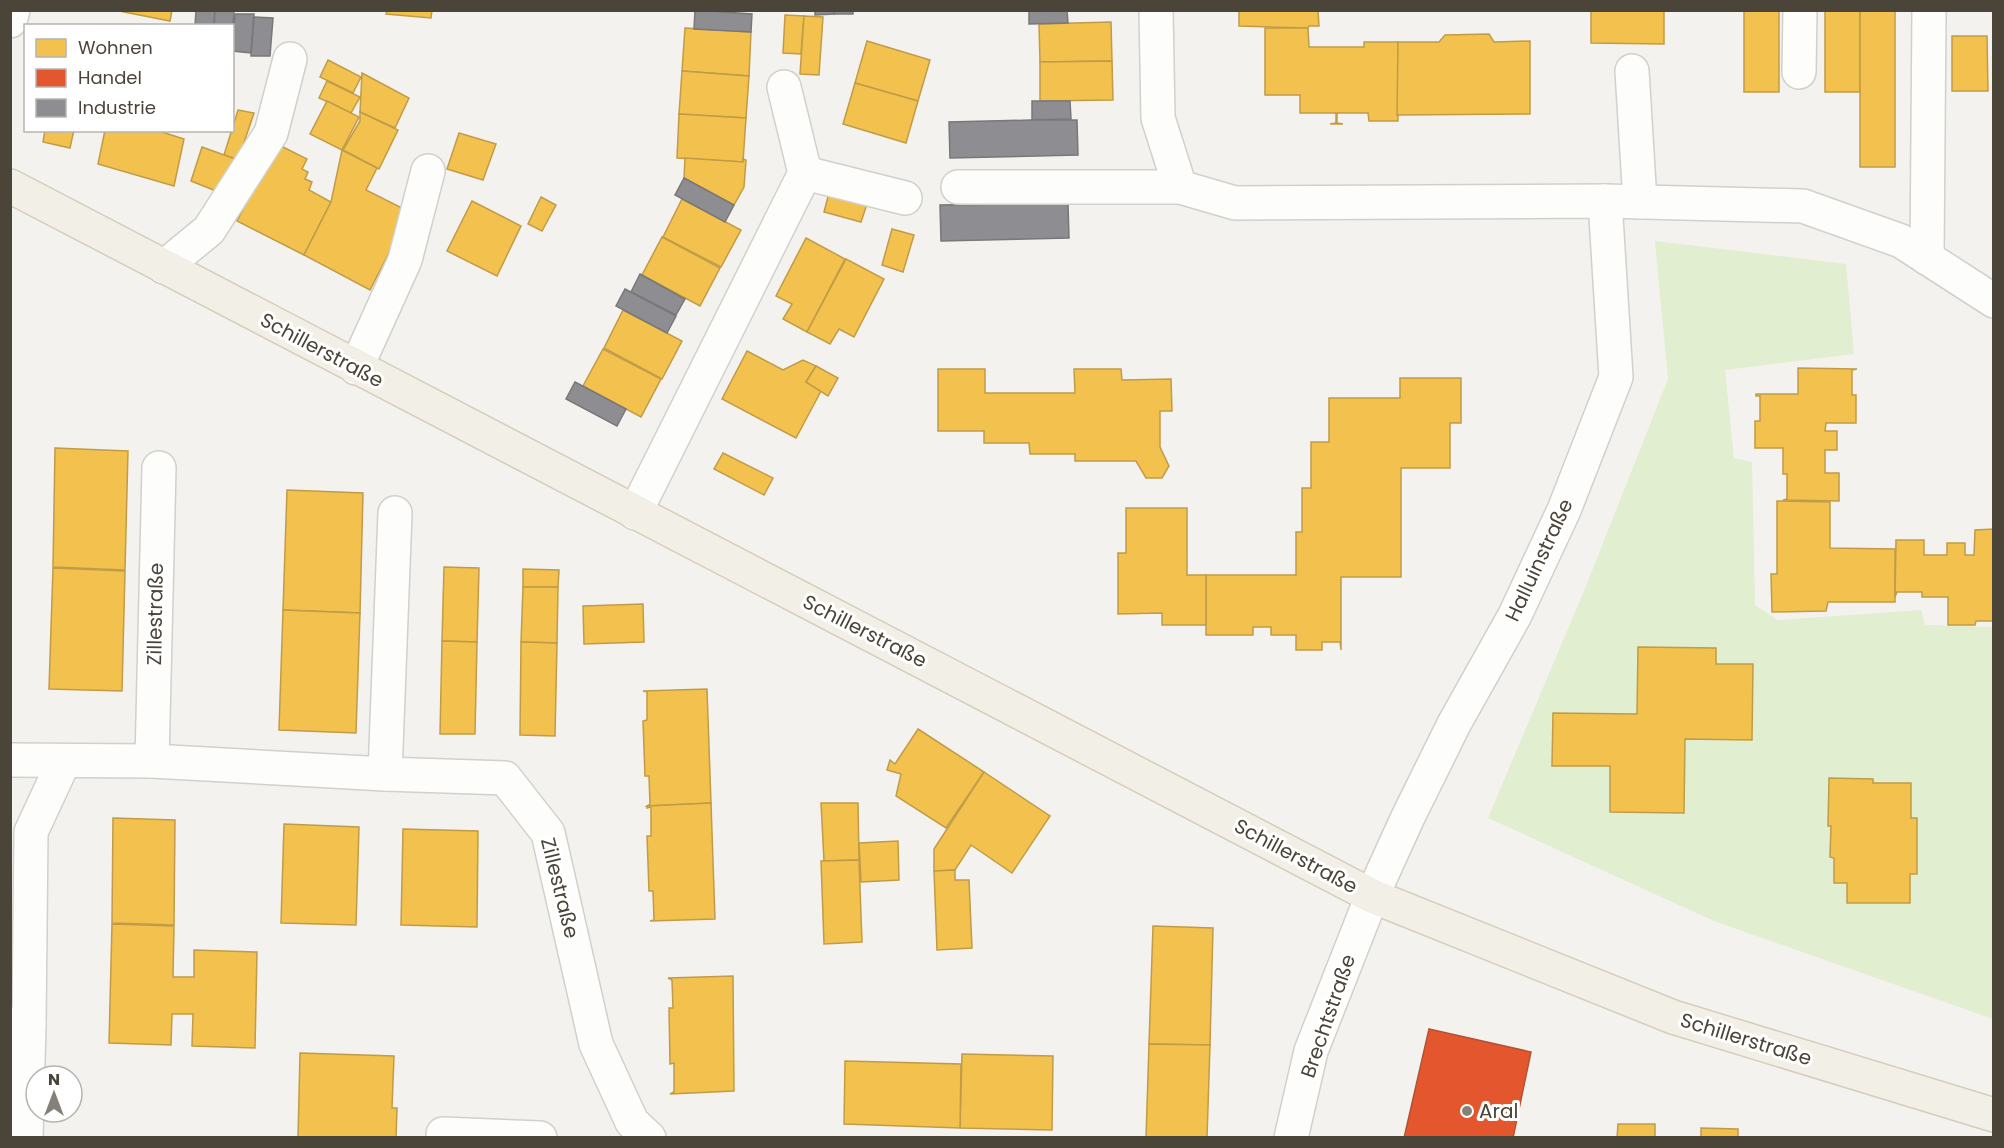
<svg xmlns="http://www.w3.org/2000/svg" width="2004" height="1148" font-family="Poppins,sans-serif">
<rect width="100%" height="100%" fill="#f4f2ee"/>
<path fill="#e1eecf" d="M1655,241L1846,264L1854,354L1725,370L1734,458L1752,462L1755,605L1777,620L1921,610L1925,625L1993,627V1019L1714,921L1488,818L1586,586L1668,379Z"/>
<g fill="#f2c14e" stroke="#c09c48" stroke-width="1.5">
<path d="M114,10H172L170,21Z"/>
<path d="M387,10H432L431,18L386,14Z"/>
<path d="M1239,10H1318L1319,26H1309L1308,28L1239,26Z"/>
<path d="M1591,10H1664V44L1591,43Z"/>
<rect x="1744" y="10" width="35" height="82"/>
<rect x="1825" y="10" width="35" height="82"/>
<rect x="1860" y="10" width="35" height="157"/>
<path d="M785,15L804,16L801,54L783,53Z"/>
<path d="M804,16L823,17L819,75L800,74Z"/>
<path d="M1111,22L1112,61L1040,62L1039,24Z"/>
<path d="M685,28L751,32L749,76L682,71Z"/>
<path d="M1265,28H1308L1309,47H1364V42H1398V121H1369L1368,113H1337V123L1343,124H1330L1336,123V113H1300V95H1265Z"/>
<path d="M1489,34L1494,42L1530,41V114L1397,115L1398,42H1439L1445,35Z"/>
<path d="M1952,36H1987L1988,91H1952Z"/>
<path d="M867,41L930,60L918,101L855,83Z"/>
<path d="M328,60L361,77L353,93L320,77Z"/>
<path d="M1112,61L1113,100L1040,101V62Z"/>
<path d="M682,71L749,76L746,118L679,114Z"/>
<path d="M362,73L409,98L395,128L360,112Z"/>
<path d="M327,81L360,97L351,113L319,98Z"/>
<path d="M855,83L918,101L906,143L843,124Z"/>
<path d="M327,101L359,117L342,150L310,134Z"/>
<path d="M238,110L254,113L238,160L224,155Z"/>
<path d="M360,112L398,130L379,169L343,150L360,121Z"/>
<path d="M679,114L746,118L743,162L677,158Z"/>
<path d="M45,130H74L70,148L43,142Z"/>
<path d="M105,130H156L184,139L174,186L98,164Z"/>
<path d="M459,133L496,144L483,180L447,169Z"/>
<path d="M277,144L307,159L302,169L308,172L305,179L312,182L309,190L331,202L304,255L237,221Z"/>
<path d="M202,147L238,160L226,195L191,181Z"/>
<path d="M342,150L377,168L366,190L410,212L370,290L304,255L331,202Z"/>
<path d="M685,158L743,162V159L746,160L744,187L734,205L684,178Z"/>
<path d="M829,193L867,204L861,222L824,212Z"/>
<path d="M541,197L556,205L542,231L528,224Z"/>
<path d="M682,199L741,230L721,267L663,237Z"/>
<path d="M472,201L521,226L497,276L447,251Z"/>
<path d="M892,229L914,235L903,272L882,265Z"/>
<path d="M662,237L720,268L700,306L642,275Z"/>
<path d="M806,238L845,259L807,332L783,319L792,304L776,296Z"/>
<path d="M846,259L884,279L854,337L839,329L830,344L807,332Z"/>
<path d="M623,310L682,341L662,379L604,348Z"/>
<path d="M603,349L661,379L641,417L583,386Z"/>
<path d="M747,351L783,370L803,360L816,366L806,382L821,391L796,438L722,399Z"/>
<path d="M816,366L838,378L828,396L806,382Z"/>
<path d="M1798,368L1857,369L1852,370V395H1856V423H1826L1825,431H1837V450H1825V473H1839V501L1783,500L1787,499V474H1783V448H1755V421H1760V396H1756V394H1798Z"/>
<path d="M938,369H985V393H1075L1074,369H1121L1122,380L1171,379L1172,411H1160V447L1169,466L1162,478H1146L1136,461H1075V454H1030L1029,443H984V431H938Z"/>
<path d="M1400,378H1461V423H1450V468H1401V577H1341V650L1340,642H1322V650H1296V635H1271V627H1253V635H1206V575H1296V532H1302V488H1311V442H1329V398H1400Z"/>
<path d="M55,448L128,451L125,570L53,567Z"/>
<path d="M723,453L773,478L764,495L714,469Z"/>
<path d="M287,490L363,493L360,613L283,610Z"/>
<path d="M1777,501L1830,502V548L1895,549V602H1828L1826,611L1772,612L1771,574H1777Z"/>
<path d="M1126,508H1187V575H1206V625H1162V613L1118,614V553H1126Z"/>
<path d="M1994,529V621H1976L1975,625H1948V597H1922V592H1897L1895,597L1896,540H1924V555H1947V543H1965V555H1974L1975,530Z"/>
<path d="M444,567L479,568L477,642L442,641Z"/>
<path d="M53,568L125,571L122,691L49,689Z"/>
<path d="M523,569L559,570L558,587H523Z"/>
<path d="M523,587H558L557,643L521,642Z"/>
<path d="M643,604L644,642L584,644L583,606Z"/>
<path d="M283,610L360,613L356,733L279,730Z"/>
<path d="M442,641L477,642L475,734H440Z"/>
<path d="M521,642L557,643L555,736L520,735Z"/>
<path d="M1638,647L1716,648V664H1753L1752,740L1685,739L1684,813L1610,812V766H1552L1553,713L1637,714Z"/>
<path d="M707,689L711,803L647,806L650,804L649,776H645L643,721L647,720V692L643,691Z"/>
<path d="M918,729L984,772L946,828L896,796L901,774L887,770L890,760L895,764Z"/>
<path d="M984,772L1050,816L1012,873L971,845L955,870L934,871V849Z"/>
<path d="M1829,778L1873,779V783H1911V818H1917V874H1910V903H1847V883H1834V858L1830,857L1831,826H1828Z"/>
<path d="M711,803L715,919L650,921L654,920L653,891H649L647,836H651V807L647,808V806Z"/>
<path d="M821,803H858L859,860L824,861Z"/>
<path d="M113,818L175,820L174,925L112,923Z"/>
<path d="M284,824L359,827L356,925L281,923Z"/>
<path d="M403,829L478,831L477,927L401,925Z"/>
<path d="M898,841L899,880L861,882L859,843Z"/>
<path d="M859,860L862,942L824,944L821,861Z"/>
<path d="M955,870V880H969L972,948L937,950L934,871Z"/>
<path d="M112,924L174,926L173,977H194V950L257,952L255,1048L192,1046L193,1014H172L171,1045L109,1043Z"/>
<path d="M1153,926L1213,928L1210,1045L1149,1044Z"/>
<path d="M733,976L734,1091L670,1094L674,1092V1063L670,1064L669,1008H673L672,980L668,978Z"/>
<path d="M1149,1044L1210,1045L1207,1138H1146Z"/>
<path d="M300,1053L394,1056L392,1108H397L396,1138H298Z"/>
<path d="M962,1054L1053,1056L1052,1130L960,1128Z"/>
<path d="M845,1061L961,1064L960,1128L844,1124Z"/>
<path d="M1618,1124H1655V1138H1617Z"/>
<path d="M1701,1128L1738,1129V1138H1701Z"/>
</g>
<path fill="#e4572e" stroke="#b65131" stroke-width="1.5" d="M1429,1029L1531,1052L1513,1138H1404Z"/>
<g fill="#8d8d92" stroke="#797777" stroke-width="1.5">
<path d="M196,10H215L214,26H195Z"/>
<path d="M215,10L234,11L232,46V26H214Z"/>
<path d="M695,10L752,14L751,32L694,29Z"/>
<path d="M815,10H834V14L815,15Z"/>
<rect x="834" y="10" width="19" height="4"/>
<path d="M1029,10H1067L1068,23L1029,24Z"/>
<path d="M235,14H254L251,53L232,51Z"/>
<path d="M254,17L273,18L270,56H251Z"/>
<path d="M1032,101H1070L1071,119L1032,120Z"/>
<path d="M1032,120H1077L1078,155L950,158L949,122Z"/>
<path d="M684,178L734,205L725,222L675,195Z"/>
<path d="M1068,203L1069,238L941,241L940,205Z"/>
<path d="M640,274L685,299L676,315L631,292Z"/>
<path d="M625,289L676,316L667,333L616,306Z"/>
<path d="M575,382L626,409L617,426L566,399Z"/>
</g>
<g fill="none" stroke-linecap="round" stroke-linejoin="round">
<g stroke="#d2d0cb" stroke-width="36">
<g id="minor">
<path d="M1156,10L1158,118L1180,187L1235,203L1605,201L1803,206L1901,241L1994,301"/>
<path d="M10,21L13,10"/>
<path d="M1632,71L1640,202"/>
<path d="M1799,72L1800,10"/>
<path d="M784,87L805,173"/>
<path d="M958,187H1180"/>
<path d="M1927,258L1929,10"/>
<path d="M164,267L209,230L271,133L290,59"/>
<path d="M356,368L405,260L428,171"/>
<path d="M635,513L805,173L905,198"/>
<path d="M10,760L152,761L385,774L505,778L548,833L596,1044L632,1122L649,1138"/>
<path d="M152,761L159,468"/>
<path d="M385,774L395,513"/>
<path d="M10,1024H29L31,832L64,761"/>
<path d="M443,1134L540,1138"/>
<path d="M26,1138L29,1024"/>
<path d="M1291,1138L1311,1051L1372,896L1408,817L1454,724L1515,615L1564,510L1616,377L1605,201"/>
</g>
</g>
<g stroke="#d6cebb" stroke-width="36">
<path id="major" d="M10,186L1372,896L1673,1017L1994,1115"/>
</g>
<use href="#minor" stroke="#fdfdfc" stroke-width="33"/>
<use href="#major" stroke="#f2efe6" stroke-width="33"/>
</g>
<circle fill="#868178" stroke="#fff" stroke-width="2" cx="1467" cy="1111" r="6"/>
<g text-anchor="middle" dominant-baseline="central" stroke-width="6" stroke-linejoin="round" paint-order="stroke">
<g font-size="20" fill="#4b4439" stroke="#fff">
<text transform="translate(322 350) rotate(28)">Schillerstraße</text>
<text transform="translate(1539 560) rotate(-65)">Halluinstraße</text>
<text transform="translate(155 614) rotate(-89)">Zillestraße</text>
<text transform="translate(865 631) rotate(27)">Schillerstraße</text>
<text transform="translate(1296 856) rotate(28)">Schillerstraße</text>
<text transform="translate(560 888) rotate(76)">Zillestraße</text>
<text transform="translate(1328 1016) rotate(-71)">Brechtstraße</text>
<text transform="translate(1746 1039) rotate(17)">Schillerstraße</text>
</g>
<g font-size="20" fill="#4b4439" stroke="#fff" text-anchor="start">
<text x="1479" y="1111">Aral</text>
</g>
</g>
<rect width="2004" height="1148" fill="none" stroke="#4b4439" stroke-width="24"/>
<rect x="24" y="24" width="210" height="108" fill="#ffffff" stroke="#b7b4b0" stroke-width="1.5"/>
<rect x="36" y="39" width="30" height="18" fill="#f2c14e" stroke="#b7b4b0" stroke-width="1.5"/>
<text x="78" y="54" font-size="18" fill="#4b4439">Wohnen</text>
<rect x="36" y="69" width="30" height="18" fill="#e4572e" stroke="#b7b4b0" stroke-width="1.5"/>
<text x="78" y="84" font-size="18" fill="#4b4439">Handel</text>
<rect x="36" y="99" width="30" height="18" fill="#8d8d92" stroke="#b7b4b0" stroke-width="1.5"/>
<text x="78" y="114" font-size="18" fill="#4b4439">Industrie</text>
<g transform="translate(54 1094)"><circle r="28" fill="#ffffff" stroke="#b7b4b0" stroke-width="1.5"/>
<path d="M0-4.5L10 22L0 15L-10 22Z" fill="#868178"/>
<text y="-9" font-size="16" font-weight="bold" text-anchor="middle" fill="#4b4439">N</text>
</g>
</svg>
